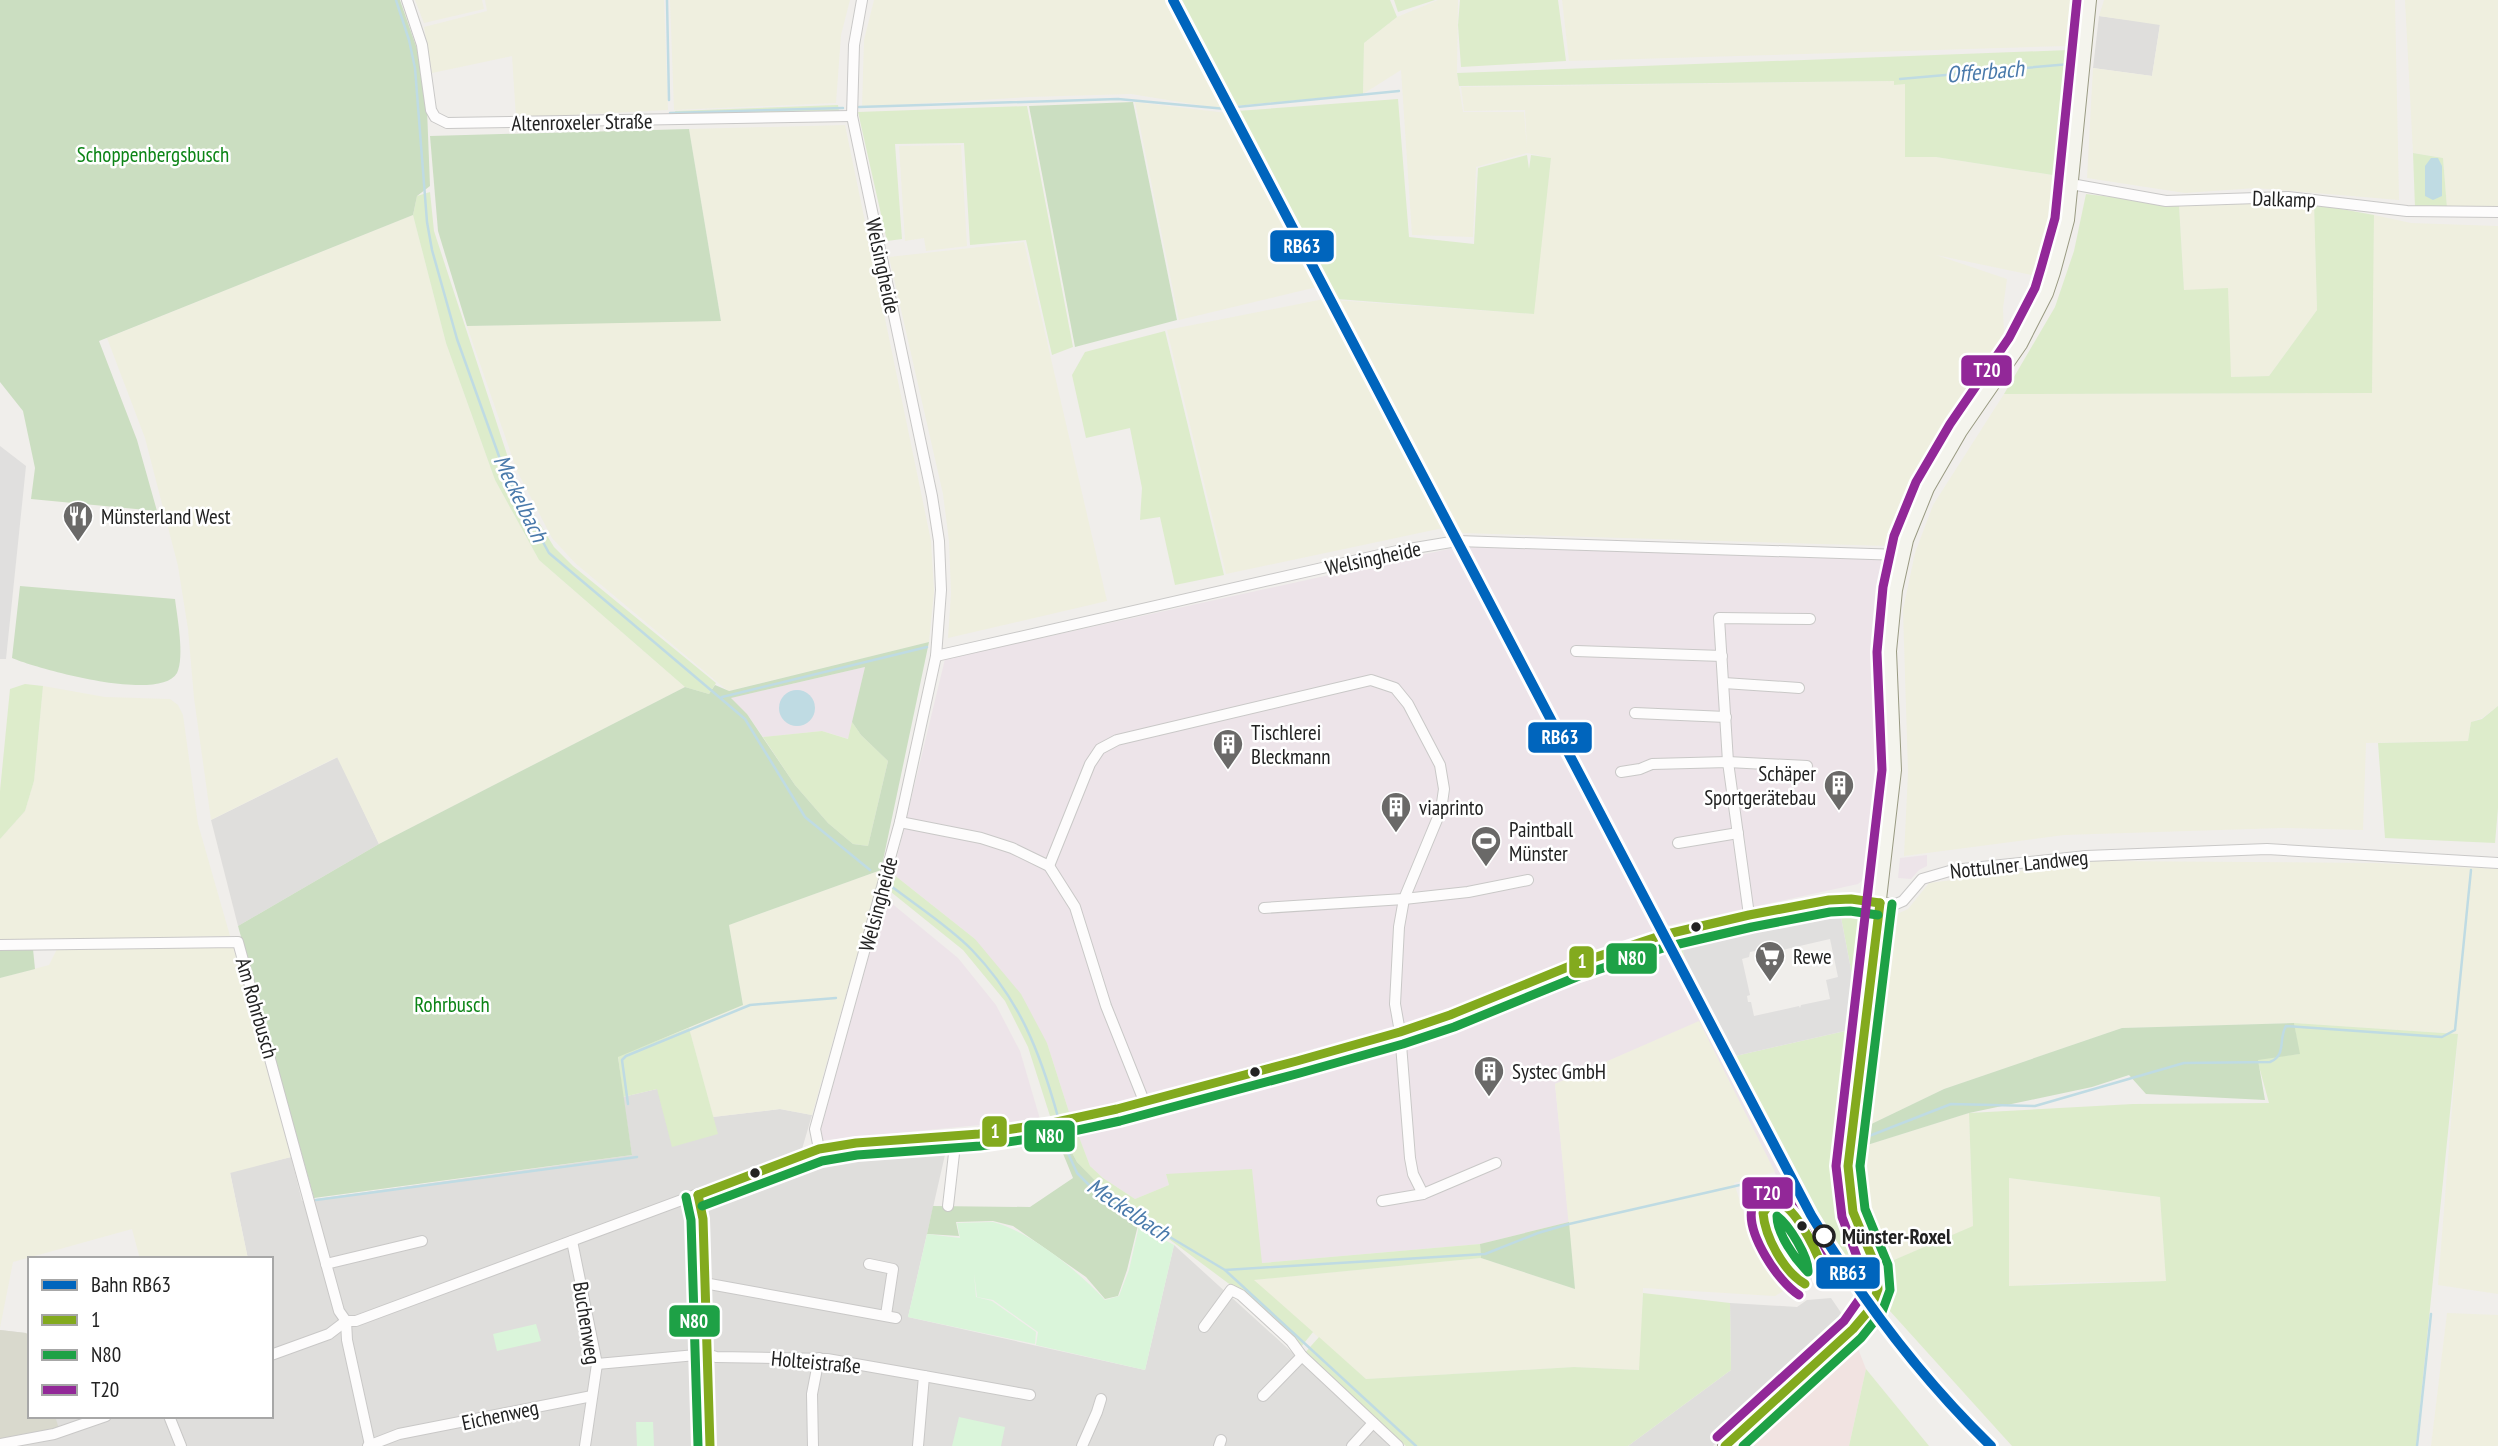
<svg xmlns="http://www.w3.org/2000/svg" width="2498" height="1446" font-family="'PT Sans Narrow',sans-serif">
<rect width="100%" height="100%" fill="#f0eeeb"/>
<g fill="#dfdedc">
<path d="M2099,16L2160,24L2152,76L2093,68Z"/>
<path d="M338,757L379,844L238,926L211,820Z"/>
<path d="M657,1089L717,1134L713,1117L780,1109L812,1115L797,1166L866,1151L947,1146L908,1317L1145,1370L1174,1245L1395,1446H0V1330L26,1333L30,1337V1416H271V1259H248L230,1172L291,1157L302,1201L632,1155L623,1097Z"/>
<path d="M1831,1298L1844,1317V1323L1713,1446H1628L1731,1370L1730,1303L1797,1307L1807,1300Z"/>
</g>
<path fill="#f1e3e1" d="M1849,1341L1857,1346L1866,1369L1849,1446H1741Z"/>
<g fill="#ede4e9">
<path d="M1168,0H1180L1334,291L1335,300L1461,533L1449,539Z"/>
<path d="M1467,545L1881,559L1873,651L1883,770L1871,873L1858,884L1665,926L1687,974L1815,1217L1869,1302L1955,1403L1997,1446H1982L1942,1404L1877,1324L1858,1296L1835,1278L1788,1199L1699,1022L1555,1084L1569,1222L1480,1244L1262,1263L1166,1174L1169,1185L1135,1199L1103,1178L1090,1166L1069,1112L1047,1043L975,939L893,874L945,659Z"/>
<path d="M865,667L849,739L822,731L763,737L747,714L730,698Z"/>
<path d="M1927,855V866L1919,870L1911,879L1898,878L1900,858Z"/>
<path d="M884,897L958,958L996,1005L1020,1051L1040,1119L815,1141Z"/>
</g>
<path fill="#d9d9cd" d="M0,1330L26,1333L30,1337V1416H55L59,1429L0,1439Z"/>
<g fill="#efefdf">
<path d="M415,0H482L484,9L424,23Z"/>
<path d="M485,0H664L668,110L516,118L512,56L432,73L424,27L487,11Z"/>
<path d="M670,0H850L841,35L836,103L674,110Z"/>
<path d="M874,0H1165L1223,109L1131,94L1029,97L862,107L864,40Z"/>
<path d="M1438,0H1458L1457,73L1463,112H1524L1527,149L1525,110L1464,111L1461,87L1894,81L1905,84V157H1936L2059,176L2036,276L1936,255L2007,279L2003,308L2004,338L1948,421L1912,485L1888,546L1461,533L1334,300L1533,314L1551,158L1527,153L1476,167L1473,237L1412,235L1401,70L1363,94L1364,43L1397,17Z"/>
<path d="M1562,0H2071L2066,46L1569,61Z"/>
<path d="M2104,0H2395L2399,200L2256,188L2185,193L2087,178L2093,68L2152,76L2160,25L2099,16Z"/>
<path d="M2405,0H2498V208H2447L2443,158L2413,153Z"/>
<path d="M1135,102L1227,113L1317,287L1179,320Z"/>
<path d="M845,125L931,541L934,591L929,642L728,691L575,563L552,538L517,471L467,326L721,320L689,129Z"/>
<path d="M961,145L967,246L926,251L924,238L905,241L899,146Z"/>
<path d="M2291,202L2314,204L2317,310L2269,376L2231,377L2184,291L2179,205Z"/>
<path d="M413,215L446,343L495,480L539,560L685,687L379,844L337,757L211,820L194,698L188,629L178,566L145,438L107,338Z"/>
<path d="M2374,215L2411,223L2498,226V706L2482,718L2471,722L2468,741L2366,743L2363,830L2282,828L2064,835L1904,856L1908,772L1903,610L1915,553L1933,505L2004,394L2371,393Z"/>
<path d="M1024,242L1107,601L948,638L951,593L949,541L943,494L889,257Z"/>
<path d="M1324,299L1443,528L1226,574L1167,330Z"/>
<path d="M43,686L105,697L170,699L178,705L183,715L198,824L230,936L0,940V839L25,811L34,781Z"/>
<path d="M2097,861L2375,863L2498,869V1294L2438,1285L2458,1034L2294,1023L2122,1028L1944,1089L1861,1129L1895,915L1908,909L1929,883Z"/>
<path d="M881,870L812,1115L780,1109L713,1117L689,1028L743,1005L729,925Z"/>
<path d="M233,947L291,1157L230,1173L248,1259H140L132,1229L13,1262L0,1328V978L49,965L57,949Z"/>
<path d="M1699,1021L1775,1172L1734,1183L1748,1226L1787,1289L1775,1296L1643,1288L1640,1370L1574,1367L1366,1379L1253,1280L1481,1258L1575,1289L1555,1084Z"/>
<path d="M1969,1113L1973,1227L1887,1263L1863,1207L1864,1146Z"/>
<path d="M2008,1178L2160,1197L2166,1281L2054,1283L2009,1287Z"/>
<path d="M2447,1313L2498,1315V1446H2431Z"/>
</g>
<g fill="#ddeccb" fill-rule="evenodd">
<path d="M1180,0H1390L1397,17L1364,43L1363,94L1235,106Z"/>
<path d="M1394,0H1435L1398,12Z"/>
<path d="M1460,0H1558L1566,61L1461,67L1458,25Z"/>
<path d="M2069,50L2059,176L1936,157H1905V84L1894,85V81L1459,86L1457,73Z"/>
<path d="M1398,99L1409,237L1474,244L1478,168L1527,155L1529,169L1531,155L1551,158L1534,314L1337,299L1237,111Z"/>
<path d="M838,105L839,111L676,117L675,111Z"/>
<path d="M1027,106L1073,347L1052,355L1026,240L970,245L964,143L895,144L902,239L887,241L858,112Z"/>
<path d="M2413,153L2443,158L2447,208H2415Z"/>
<path d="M430,192L434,231L513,473L532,511L554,547L573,566L716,683L709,694L685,687L539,560L495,480L446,343L413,215L417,196Z"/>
<path d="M2086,194L2179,205L2184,290L2228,288L2231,377L2269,376L2317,310L2314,204L2374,215L2372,393L2004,394L2055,307L2074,251Z"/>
<path d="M1165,331L1224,575L1175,585L1160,517L1140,520L1142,488L1130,428L1086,438L1072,375L1085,352Z"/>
<path d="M25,684L43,686L34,781L25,811L0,839V791L10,689Z"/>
<path d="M2498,706V808L2495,843L2385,838L2378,743L2468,741L2471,722L2482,719Z"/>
<path d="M852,722L861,735L888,761L868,846L853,844L828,823L795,785L763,737L822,731L848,739Z"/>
<path d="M893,874L975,939L1021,994L1047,1043L1069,1112L1050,1116L1028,1047L1005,1001L963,950L886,888Z"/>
<path d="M1839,907C1855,908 1858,911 1863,926L1839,1135L1836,1182L1842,1221L1847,1235L1862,1263L1867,1276V1289L1872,1291L1869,1302L1815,1217L1731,1057L1845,1031L1852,975Z"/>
<path d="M1681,937L1687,974L1671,940Z"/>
<path d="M2294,1023L2458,1034L2416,1446H2012L1889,1310L1891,1288L1887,1263L1973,1226L1969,1113L2133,1104L2269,1103L2257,1059L2299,1054ZM2009,1178L2160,1197L2166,1281L2009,1286Z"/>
<path d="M689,1028L718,1134L672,1147L657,1089L623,1097L618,1056Z"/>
<path d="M1076,1129L1090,1166L1103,1178L1135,1199L1169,1185L1166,1174L1252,1169L1262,1263L1480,1244L1481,1258L1254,1280L1313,1332L1301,1347L1248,1298L1102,1189L1077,1162L1061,1132Z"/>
<path d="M1643,1293L1730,1303L1731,1370L1628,1446H1406L1303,1355L1319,1337L1366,1379L1574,1367L1639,1370Z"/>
<path d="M1866,1369L1929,1446H1849Z"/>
</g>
<g fill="#cbdec1" fill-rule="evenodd">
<path d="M0,0H400L417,49L427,109L430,186L417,196L413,215L99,341L137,440L157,511L31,499L35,468L23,411L0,382Z"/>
<path d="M1133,102L1177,320L1075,347L1029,106Z"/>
<path d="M689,129L721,321L467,326L438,231L430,136Z"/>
<path d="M20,586L175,599C177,616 185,657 177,673C160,703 38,669 12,658Z"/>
<path d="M929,642L881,870L729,925L743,1005L618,1057L632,1155L314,1198L238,926L379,844L685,687L709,694L715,685L729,691ZM865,667L852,722L861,735L888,761L868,846L853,844L828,823L795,785L747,714L731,698Z"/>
<path d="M33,949L35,969L0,978V950Z"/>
<path d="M2294,1023L2300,1054L2258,1060L2265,1100L2146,1094L2129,1075L2092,1087L1969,1113L1864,1146L1863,1207L1859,1158L1861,1129L1944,1089L2122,1028Z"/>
<path d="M1061,1132L1077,1162L1138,1225L1127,1270L1118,1296L1105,1299L1086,1277L1013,1226L993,1221L956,1222L959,1236L927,1234L933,1206L1030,1207L1073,1178L1055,1134Z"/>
<path d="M1569,1222L1575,1289L1481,1258L1480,1244Z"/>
</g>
<g fill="#daf5da">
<path d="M993,1222C1031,1232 1078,1271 1105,1300L1119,1296L1129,1270L1139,1226L1174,1245L1145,1370L1036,1345L1038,1332L993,1300L977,1297L974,1273L976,1297L992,1301L1036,1332L1035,1344L908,1317L927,1234L960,1238L957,1223Z"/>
<path d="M536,1324L541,1341L497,1351L493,1334Z"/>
<path d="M959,1417L1005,1427L1001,1446H952Z"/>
<path d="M636,1422H653L654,1446H637Z"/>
</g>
<g fill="#e0dfde" fill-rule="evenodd">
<path d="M0,446L26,466L6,659H0Z"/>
<path d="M1839,907L1852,975L1845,1031L1731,1057L1687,974L1681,937L1809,909ZM1830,939L1838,977L1826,980L1830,999L1801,1005L1800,1008L1799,1006L1754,1016L1751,1002H1748L1747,996L1750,995L1742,959L1749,957L1750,952L1774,947L1777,945L1778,951Z"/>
</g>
<g fill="#bfdbe3">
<path d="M2431,158H2438L2442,166V196L2433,200L2425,196V166Z"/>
<circle cx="797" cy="708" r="18"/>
</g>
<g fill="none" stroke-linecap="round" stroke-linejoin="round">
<g stroke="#bfdbe3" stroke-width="2.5">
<path d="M396,0L409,40L415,68L427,222L432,250L457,339L505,473L549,553L745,719L805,817L870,870"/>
<path d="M667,0L669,100"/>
<path d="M2072,51L2077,0"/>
<path d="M1900,79L2070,64"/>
<path d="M859,107L1118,99L1226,109"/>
<path d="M1237,107L1399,91"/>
<path d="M670,113L843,108"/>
<path d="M722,697L927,647"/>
<path d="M891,886C917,906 950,927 972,950C1020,1000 1040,1052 1058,1117"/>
<path d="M628,1104L622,1060L626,1056L750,1005L836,998"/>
<path d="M1060,1123L1068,1153L1077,1173L1098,1194L1225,1270L1416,1446"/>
<path d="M1864,1138L1951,1104L2035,1106L2184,1063L2270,1062C2287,1055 2278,1039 2286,1026L2442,1037L2455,1030L2471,870"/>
<path d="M316,1200L637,1157"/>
<path d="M1225,1270L1485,1254L1538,1233L1569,1224L1753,1182L1759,1189L1775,1186"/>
<path d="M2417,1446L2431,1314"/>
</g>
<g stroke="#c9c8c7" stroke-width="12">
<g id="street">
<path d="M407,0L422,45L431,110L435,117L447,123L852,116"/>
<path d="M2071,184L2166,201L2288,197L2407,211L2498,212"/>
<path d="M1576,651L1722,656"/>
<path d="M936,656L1397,551L1457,541L1902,555"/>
<path d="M1724,683L1799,688"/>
<path d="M1635,713L1726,717"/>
<path d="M1621,772L1640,769L1652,764L1728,762L1807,766"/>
<path d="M900,822L981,838L1012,848L1049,866L1075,907L1106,1006L1144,1101"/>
<path d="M1678,843L1738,833"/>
<path d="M1049,866L1090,764L1100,749L1117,740L1371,680L1395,688L1408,704L1440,765L1444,789L1441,810L1404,899L1399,927L1395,1004L1400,1032L1410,1158L1413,1174L1423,1194"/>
<path d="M1264,908L1404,899L1468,892L1528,880"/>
<path d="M1749,915L1728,762L1719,618L1810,619"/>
<path d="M0,945L238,942L339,1311L346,1321"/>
<path d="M819,1149L815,1129L900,822L936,656L941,590L939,541L932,496L852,116L854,45L862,0"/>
<path d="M698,1195L703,1219L710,1446"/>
<path d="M1382,1201L1423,1194L1496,1163"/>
<path d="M948,1206L956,1136"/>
<path d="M572,1241L597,1364L585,1446"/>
<path d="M326,1264L422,1241"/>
<path d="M869,1264L893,1269L886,1315"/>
<path d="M704,1283L896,1318"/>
<path d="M346,1321L347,1340L370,1445"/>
<path d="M1204,1327L1231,1290L1241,1295L1291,1341L1302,1356L1398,1446"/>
<path d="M271,1355L329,1334L346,1321H356L819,1149L856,1143L979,1134L1052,1123L1117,1109L1400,1032L1450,1015L1575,964L1663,935L1749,915L1829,900L1851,899L1896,904L1903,901L1922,879L1953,870L2086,856L2267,849L2498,863"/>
<path d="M597,1364L707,1354L716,1357L827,1359L924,1376L918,1446"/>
<path d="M924,1376L1030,1395"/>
<path d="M1263,1396L1302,1356"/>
<path d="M169,1416L181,1446"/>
<path d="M0,1444L54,1434L106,1416"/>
<path d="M368,1446L399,1434L592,1396"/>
<path d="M813,1446L812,1394L819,1358"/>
<path d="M1082,1446L1097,1412L1101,1399"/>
<path d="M1219,1446L1221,1440"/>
<path d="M1352,1446L1373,1423"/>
</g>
</g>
<g stroke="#999a82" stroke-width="16">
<path id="secondary" d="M1725,1446L1853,1329C1896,1281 1874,1271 1856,1221C1849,1203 1849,1185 1848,1166L1894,770L1889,651L1895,590L1906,540L1927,488L1960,431L2020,344L2046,293L2053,272L2067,220L2089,0"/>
</g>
<use href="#street" stroke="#fdfcfc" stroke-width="10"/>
<use href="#secondary" stroke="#f4f4ed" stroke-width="14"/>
<g stroke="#fff" stroke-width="14">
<g id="bus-1">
<path d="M698,1195L819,1149L856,1143L979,1134L1052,1123L1117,1109L1297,1061L1400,1032L1450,1015L1575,964L1663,935L1749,915L1829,900L1851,899L1880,903"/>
<path d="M698,1195L703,1219L710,1446"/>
<path d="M1805,1284C1784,1272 1765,1237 1763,1213C1766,1210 1767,1206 1771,1204C1791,1194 1817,1253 1822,1267L1819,1279"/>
<path d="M1725,1446L1853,1329L1871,1308L1878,1289L1876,1267L1853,1212L1848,1166L1880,903"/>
</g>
</g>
<g stroke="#fff" stroke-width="14">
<g id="bus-2">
<path d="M686,1197L691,1220L698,1446"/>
<path d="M702,1206L822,1161L857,1155L980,1146L1055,1135L1120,1121L1300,1073L1403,1044L1454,1027L1579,976L1666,947L1752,927L1830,912L1850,911L1878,915"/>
<path d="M1777,1216C1789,1225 1809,1257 1808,1272C1795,1259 1777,1234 1777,1216Z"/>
<path d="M1743,1446L1861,1338L1882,1312L1890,1290L1888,1265L1865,1209L1860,1166L1892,904"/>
</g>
</g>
<g stroke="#fff" stroke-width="14">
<g id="bus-3">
<path d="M1799,1295C1778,1282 1746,1233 1752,1208L1767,1193L1784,1192L1796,1199L1805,1209L1833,1263L1831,1282"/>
<path d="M1717,1437L1844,1321L1863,1294L1865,1278L1842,1217L1836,1166L1882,770L1877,652L1883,587L1894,536L1916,482L1950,424L2009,338L2035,288L2041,268L2055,218L2077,0"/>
</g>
</g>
<use href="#bus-1" stroke="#83aa1e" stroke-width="9"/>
<use href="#bus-2" stroke="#1ea146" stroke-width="9"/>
<use href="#bus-3" stroke="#922898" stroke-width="9"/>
<g stroke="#fff" stroke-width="16">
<path id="rail-1" d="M1173,0L1811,1215C1862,1300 1920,1377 1991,1446"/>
</g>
<use href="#rail-1" stroke="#0065bd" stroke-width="10"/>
</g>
<defs>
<g id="restaurant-pin" transform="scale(1.575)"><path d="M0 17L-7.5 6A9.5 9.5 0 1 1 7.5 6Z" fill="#6a6968" stroke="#fff"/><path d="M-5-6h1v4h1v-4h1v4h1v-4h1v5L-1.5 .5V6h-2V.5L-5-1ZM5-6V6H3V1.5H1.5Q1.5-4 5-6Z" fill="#fff"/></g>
<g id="building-pin" transform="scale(1.575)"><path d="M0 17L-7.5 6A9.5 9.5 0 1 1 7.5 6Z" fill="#6a6968" stroke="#fff"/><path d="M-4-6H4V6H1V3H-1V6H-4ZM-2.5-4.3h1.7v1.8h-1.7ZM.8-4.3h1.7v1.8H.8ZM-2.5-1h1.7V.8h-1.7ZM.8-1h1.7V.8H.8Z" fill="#fff"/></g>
<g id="stadium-pin" transform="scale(1.575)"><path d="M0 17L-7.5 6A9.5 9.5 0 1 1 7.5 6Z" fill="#6a6968" stroke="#fff"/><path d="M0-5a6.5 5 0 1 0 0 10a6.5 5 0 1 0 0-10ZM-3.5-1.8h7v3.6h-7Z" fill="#fff"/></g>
<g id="supermarket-pin" transform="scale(1.575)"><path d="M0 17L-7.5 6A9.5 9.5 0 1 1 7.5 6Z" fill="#6a6968" stroke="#fff"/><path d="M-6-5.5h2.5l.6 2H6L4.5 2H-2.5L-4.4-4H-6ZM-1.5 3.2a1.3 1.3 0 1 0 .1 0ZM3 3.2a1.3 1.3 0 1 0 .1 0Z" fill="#fff"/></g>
</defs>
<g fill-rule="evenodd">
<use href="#restaurant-pin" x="78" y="516"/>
<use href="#building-pin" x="1228" y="744"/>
<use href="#building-pin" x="1839" y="785"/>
<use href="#building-pin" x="1396" y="807"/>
<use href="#stadium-pin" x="1486" y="841"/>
<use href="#supermarket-pin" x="1770" y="956"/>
<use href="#building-pin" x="1489" y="1071"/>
</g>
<g fill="#222" stroke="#fff" stroke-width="2.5">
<circle cx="1696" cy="927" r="6"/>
<circle cx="1255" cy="1072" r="6"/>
<circle cx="755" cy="1173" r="6"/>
<circle cx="1802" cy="1226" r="6"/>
</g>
<circle fill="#fff" stroke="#222" stroke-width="3.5" cx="1824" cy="1236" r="10"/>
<g text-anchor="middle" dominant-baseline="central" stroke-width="5" stroke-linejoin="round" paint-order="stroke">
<g font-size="21" fill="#222" stroke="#fff">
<text transform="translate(582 122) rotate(-1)">Altenroxeler Straße</text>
<text transform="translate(2284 199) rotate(2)">Dalkamp</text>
<text transform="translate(883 266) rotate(78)">Welsingheide</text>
<text transform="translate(1373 558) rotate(-12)">Welsingheide</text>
<text transform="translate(2019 864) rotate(-6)">Nottulner Landweg</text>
<text transform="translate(878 904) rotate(-75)">Welsingheide</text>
<text transform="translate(257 1008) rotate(74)">Am Rohrbusch</text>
<text transform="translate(587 1323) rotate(81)">Buchenweg</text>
<text transform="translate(816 1362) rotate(5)">Holteistraße</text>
<text transform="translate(500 1415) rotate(-12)">Eichenweg</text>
</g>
<g font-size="21" fill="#0c8416" stroke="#fff">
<text x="153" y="154">Schoppenbergsbusch</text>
<text x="452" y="1004">Rohrbusch</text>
</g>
<g font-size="21" fill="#222" stroke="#fff" text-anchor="start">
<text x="101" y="516">Münsterland West</text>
<text x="1251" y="732">Tischlerei<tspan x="1251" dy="24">Bleckmann</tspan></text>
<text x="1816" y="773" text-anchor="end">Schäper<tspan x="1816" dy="24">Sportgerätebau</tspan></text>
<text x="1419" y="807">viaprinto</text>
<text x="1509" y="829">Paintball<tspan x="1509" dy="24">Münster</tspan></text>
<text x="1793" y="956">Rewe</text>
<text x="1512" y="1071">Systec GmbH</text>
</g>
<g font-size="21" font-weight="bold" fill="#222" stroke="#fff" text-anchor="start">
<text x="1842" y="1236">Münster-Roxel</text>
</g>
<g font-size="23" font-style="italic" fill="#4a7aab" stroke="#fff">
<text transform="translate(1985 71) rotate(-5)">Offerbach</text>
<text transform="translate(521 498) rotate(64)">Meckelbach</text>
<text transform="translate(1129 1209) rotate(34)">Meckelbach</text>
</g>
</g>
<g stroke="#fff" stroke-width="2.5">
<rect x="1269" y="229" width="66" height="34" rx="7" fill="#0065bd"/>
<rect x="1960" y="354" width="53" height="33" rx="7" fill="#922898"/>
<rect x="1527" y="721" width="66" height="33" rx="7" fill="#0065bd"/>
<rect x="1605" y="942" width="53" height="33" rx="7" fill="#1ea146"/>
<rect x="1568" y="945" width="27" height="34" rx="7" fill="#83aa1e"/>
<rect x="981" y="1115" width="27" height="33" rx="7" fill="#83aa1e"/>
<rect x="1023" y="1119" width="53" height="34" rx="7" fill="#1ea146"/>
<rect x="1741" y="1176" width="53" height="34" rx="7" fill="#922898"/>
<rect x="1815" y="1256" width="66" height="34" rx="7" fill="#0065bd"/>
<rect x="668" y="1304" width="53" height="34" rx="7" fill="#1ea146"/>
</g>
<g font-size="19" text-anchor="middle" font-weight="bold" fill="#fff">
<text x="1302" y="253">RB63</text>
<text x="1987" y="377">T20</text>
<text x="1560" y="744">RB63</text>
<text x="1632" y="965">N80</text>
<text x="1582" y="968">1</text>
<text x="995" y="1138">1</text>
<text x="1050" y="1143">N80</text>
<text x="1767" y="1200">T20</text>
<text x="1848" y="1280">RB63</text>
<text x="694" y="1328">N80</text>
</g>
<rect x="28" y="1257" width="245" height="161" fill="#ffffff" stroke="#a7a7a7" stroke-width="2"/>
<rect x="42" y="1280" width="35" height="10" fill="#0065bd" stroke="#a7a7a7" stroke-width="2"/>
<text x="91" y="1292" font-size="21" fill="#222222">Bahn RB63</text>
<rect x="42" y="1315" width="35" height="10" fill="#83aa1e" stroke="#a7a7a7" stroke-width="2"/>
<text x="91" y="1327" font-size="21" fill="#222222">1</text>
<rect x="42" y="1350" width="35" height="10" fill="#1ea146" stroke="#a7a7a7" stroke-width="2"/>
<text x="91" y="1362" font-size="21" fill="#222222">N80</text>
<rect x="42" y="1385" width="35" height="10" fill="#922898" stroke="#a7a7a7" stroke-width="2"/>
<text x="91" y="1397" font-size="21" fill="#222222">T20</text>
</svg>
